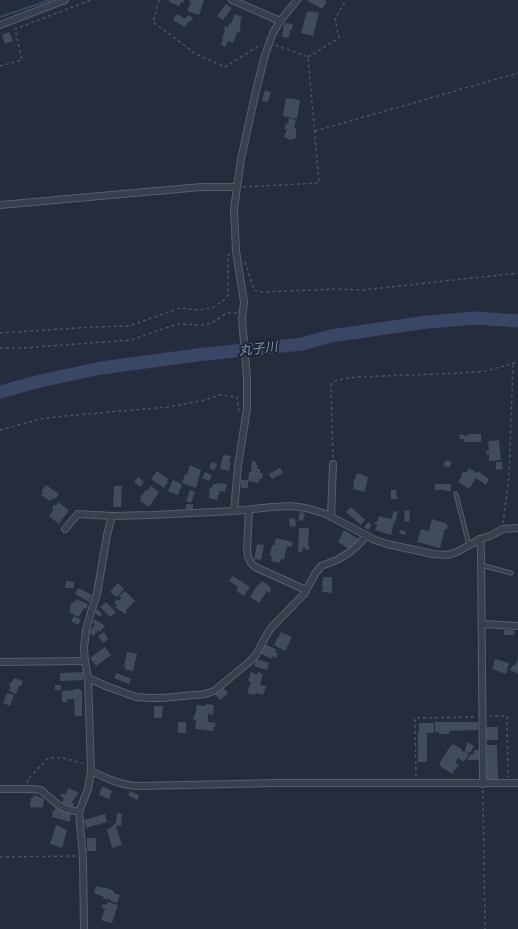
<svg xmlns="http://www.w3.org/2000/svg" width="518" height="929" font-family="'Sofia Sans Condensed','Noto Sans JP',sans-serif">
<rect width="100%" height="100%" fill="#252d3d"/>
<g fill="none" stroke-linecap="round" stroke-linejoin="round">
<path stroke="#394764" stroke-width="2" d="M0,17L50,0"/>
<path stroke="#394764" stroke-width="13" d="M0,392L40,381L101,368L197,355L302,344L331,336L427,322L477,318L518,321"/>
</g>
<g fill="#414b5c">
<path d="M170,0H184L183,3L181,2L179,6L169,2Z"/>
<path d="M190,0H204L199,15L187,11L191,2L189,1Z"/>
<path d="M308,0H324L327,2L322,9L308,1Z"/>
<path d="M226,4L232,8L223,20L217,16Z"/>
<path d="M309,11L319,13L313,36L301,33L307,12H309Z"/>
<path d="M177,14L185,19L188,15L193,18L190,22L189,21L185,27L173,20Z"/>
<path d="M235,14L242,17L240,22L241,23L240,26H241L239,33L237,32L233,43L228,41L225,47L221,45L223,39L222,38L225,30H224L225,26L228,27L229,23L231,24Z"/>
<path d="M284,23L293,24L292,30H290L289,38L282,37Z"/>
<path d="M9,32L13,41L5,44L2,35Z"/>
<path d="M265,90L271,92L268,102L262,101Z"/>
<path d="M286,98L300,100L297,119L283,116Z"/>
<path d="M289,118L296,120L294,128H296V138L290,140L289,139L284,137L287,129H284L286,123L288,124Z"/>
<path d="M460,434L468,436V434H481V442H464V439H459Z"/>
<path d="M499,440L501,460L489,461V455H487L486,451H489L488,441Z"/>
<path d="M223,455L231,456L229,463H231L229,471L220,469Z"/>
<path d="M446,460L452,462L449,468L443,465Z"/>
<path d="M252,461L257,462L256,465H258L257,469H260V473H263L262,479H259V483L248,481L249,472H251Z"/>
<path d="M212,462L217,464L214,471L209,468Z"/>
<path d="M496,462H502L503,469L496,470Z"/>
<path d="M190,465L201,470L196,488L182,483L185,474L187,475Z"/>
<path d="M280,468L283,473L272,479L269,474Z"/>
<path d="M469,468L477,473L478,471L489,479L486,485L476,478L469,489L458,482L462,476L461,475L463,471L466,473Z"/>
<path d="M157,471L168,479L167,481L168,482L164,488L151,479Z"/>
<path d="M205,472L212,475L209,481L202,478Z"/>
<path d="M357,473L368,477L365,492L353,489L354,484H353Z"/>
<path d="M138,477L144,482L140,487L134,482Z"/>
<path d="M173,480L180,483V484L182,485L178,495L168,491Z"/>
<rect x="241" y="480" width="7" height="8"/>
<path d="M218,483L227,484L225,492L219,491V492L220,493V494H219L217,500L209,498L210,487L212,488L213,484H217Z"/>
<path d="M435,484H451V491H445V490H435Z"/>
<path d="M46,485L59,494L55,499L53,498L50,501L41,495L43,493L41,492Z"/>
<path d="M114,486H122L121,507H113Z"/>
<path d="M151,486L159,492L149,507L140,501L141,499L140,498L146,490L147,491Z"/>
<path d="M190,490L195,492L191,503L186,501Z"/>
<path d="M391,490H396L397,499H391Z"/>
<path d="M58,502L69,510L59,524L49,516L54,509L52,508L54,504L56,506Z"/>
<rect x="186" y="504" width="7" height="5"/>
<path d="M351,507L365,520L361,525L346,512Z"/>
<path d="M405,510L410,511L409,522L404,521Z"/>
<path d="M394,511L398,512L395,523L394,522L391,535L375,530L377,525L375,524V522H377L379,516L391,519Z"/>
<path d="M300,512L305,513L303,521L298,520Z"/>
<path d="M295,518L296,526L290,527L289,519Z"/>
<path d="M432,519L446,523V525H448L447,529H445L440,548L417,542L421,529L429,531Z"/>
<path d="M368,522L372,525L368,530L364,527Z"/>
<path d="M299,528H309L308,546H309V550L305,549V548H303L302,552H298Z"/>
<path d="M344,530L358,539L354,545L352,544L349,549L338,542Z"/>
<path d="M400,530L406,531L405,535L399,533Z"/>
<path d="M276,538L293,542L292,547L287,546L284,559H281L279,563L271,561L272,557L270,556L272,545H274Z"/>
<path d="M257,544L264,545L261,560L254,559Z"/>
<path d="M233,576L250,587L244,596L236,591L238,587L229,581Z"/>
<path d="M323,577H332V593L322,592V589H323V585H322Z"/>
<path d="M66,581L74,582V588H65Z"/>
<path d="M262,581L271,587L270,589L271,590L270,593L267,591L259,603L250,597L258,584L259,585Z"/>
<path d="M118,583L124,589L117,597L110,592Z"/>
<path d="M78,588L92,595L89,602L75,594Z"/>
<path d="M125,591L135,601L126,610L127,612L125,614L115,607L117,605L114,603L117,599L119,601L121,598L119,596Z"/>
<path d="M76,599L88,604L86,609L84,608L79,617L69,612L71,607L70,606L72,602L74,603Z"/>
<path d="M106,602L116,612L110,617L100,607Z"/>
<path d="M97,609L102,614L100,617L94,612Z"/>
<path d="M74,616L81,620L78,625L71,621Z"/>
<path d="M95,619L105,626L100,632L98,630L94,636L89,633L95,624L93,622Z"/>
<rect x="504" y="630" width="10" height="5"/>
<path d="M104,632L108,639L103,643L98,636Z"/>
<path d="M281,632L292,637L285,651L274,645Z"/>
<path d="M264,644L276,649L275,652L278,653L276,658L272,656L271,659L260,653Z"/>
<path d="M105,647L111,655L96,666L90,658Z"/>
<path d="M127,652L137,654L133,671L125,670L126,667H124Z"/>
<path d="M256,659L269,663L267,670L254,666Z"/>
<path d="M495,659L509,663L506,674L492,669Z"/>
<path d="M518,659V674L510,670L513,665L515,666Z"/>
<path d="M83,672V680L60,681V673Z"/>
<path d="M251,672L254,673V674L257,675L258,672L263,674L260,685L266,686L263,695L256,693L255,695L247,693L251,682L248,681Z"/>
<path d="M117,673L131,679L129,684L114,678Z"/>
<path d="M14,678L23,681L21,686H19L16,694L9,691L11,687L9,686L11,682H12Z"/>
<rect x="55" y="685" width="6" height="5"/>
<path d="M223,687L228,693L220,700L215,694Z"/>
<path d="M74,689H80V690H82V716H75L74,699H67V702H62V691L74,690Z"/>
<path d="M7,693L14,695L10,706L3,703Z"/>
<path d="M206,704L214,705L213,715L208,714V722L216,723L215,727H214L213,731L195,729L196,720L193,719L194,715H195L197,705L206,706Z"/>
<path d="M154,706H163L162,718H154Z"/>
<rect x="178" y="722" width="8" height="11"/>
<path d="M435,722H478V730L449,731L450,734H439V732H435Z"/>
<path d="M419,723H434V733H427V762H418V732H419Z"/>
<rect x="486" y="727" width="12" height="13"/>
<path d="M468,742L474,746L470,753L468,752L467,753L469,754L464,762L458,758L455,763L459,765L456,769H455L452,774L440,766L441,765L439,764L451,745L452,746L453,744L462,749L461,750L464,752L466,750L465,749Z"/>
<path d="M486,745H497L498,779H487Z"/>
<path d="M474,750H479V760H468V758L471,754H473Z"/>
<path d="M102,786L112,791L109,799L99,795Z"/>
<path d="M69,788L79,793L72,802L74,804L72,808L62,802L64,798L60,796L62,793L65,795Z"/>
<path d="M130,791L139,795L137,800L128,795Z"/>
<path d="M33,795L38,796V797L44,798L43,808L30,807L31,798H33Z"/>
<path d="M55,808L61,809V811H64V810L71,812L70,822L52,817L53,810L55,811Z"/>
<path d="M117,813L122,814L121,826L118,825L116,826L122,845L112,848L107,829L110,828L116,823Z"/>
<path d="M105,814L107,822L86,828L84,820Z"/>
<path d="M56,825L62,827V828L67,830L62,848L50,844Z"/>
<rect x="87" y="838" width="9" height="13"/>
<path d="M96,886L103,888L104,887L114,891V893L120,895L117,903L111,901V900L108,899V900L103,898L104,897L94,893Z"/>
<path d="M108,902L118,905L112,923L110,922V923L101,920L105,909L102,908L103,904L106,905Z"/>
</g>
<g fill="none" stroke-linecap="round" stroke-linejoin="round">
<g stroke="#565d6b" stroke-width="5">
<g id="service">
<path d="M456,494L469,545"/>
<path d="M481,565L511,573"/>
</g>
</g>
<g stroke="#565d6b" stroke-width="8">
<g id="minor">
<path d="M232,0L280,21"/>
<path d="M0,25L65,0"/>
<path d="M0,205L201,187H236"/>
<path d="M249,510L247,548L248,557L251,563L255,567L306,590"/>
<path d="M234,511L238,466L247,409V378L242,319L244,302L236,251L234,209L241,159L255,95L265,55L273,33L280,21L297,0"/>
<path d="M331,517L333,464"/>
<path d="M65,529L78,514L112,516L152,515L234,511L272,507L290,506L306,508L326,514L375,540L387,544L433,554L448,555L457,552L480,539L490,536L503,529L518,528"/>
<path d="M480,539L481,551L483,784"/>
<path d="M482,624L518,626"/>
<path d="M0,662L85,661"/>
<path d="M88,678L106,686L125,693L136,697L149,698H162L205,694L214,691L248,663L256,655L266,636L271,628L304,594L315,574L321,566L337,560L347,554L356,547L366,536"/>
<path d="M91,771C106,778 120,785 137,786L276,783H518"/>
<path d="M0,789H31L41,790L57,804L66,809L79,812"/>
<path d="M84,929L83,859L79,812L88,789L91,771L88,678L85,661L84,648L86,630L91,612L97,594L107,535L112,516"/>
</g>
</g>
<g stroke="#44565b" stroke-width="1.5" stroke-dasharray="3 3" stroke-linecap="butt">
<path d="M159,0L153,22L196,54L225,67L257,47L262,46"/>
<path d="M308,57L339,38L335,19L346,0"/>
<path d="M0,66L22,60L15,29L91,0"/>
<path d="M315,131L518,73"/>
<path d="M243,187L319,183L308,57L275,45"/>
<path d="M245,262L254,290L260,292L338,289L362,290L518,273"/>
<path d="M0,333L93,327L129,326L180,308L199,310L212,308L224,300L228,295V255H230"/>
<path d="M0,348H23L131,340L177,324L204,325L213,322L227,313H237"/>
<path d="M0,430L41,419L64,416L169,407L205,400L220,395L237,397L239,413"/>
<path d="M333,458L331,387L332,383L337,380L356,377L464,373L486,371L518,362"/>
<path d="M503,523L509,478L513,364"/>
<path d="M489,716H507L508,777"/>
<path d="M416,776L415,718L477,717"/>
<path d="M27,783L28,779L47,759C59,755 73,761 85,764"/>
<path d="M483,790L485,929"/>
<path d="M0,857L77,856"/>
</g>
<use href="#service" stroke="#383f4d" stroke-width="3"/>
<use href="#minor" stroke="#383f4d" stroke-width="6"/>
</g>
<g text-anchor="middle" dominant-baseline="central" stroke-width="4" stroke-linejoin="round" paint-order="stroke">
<g font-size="13" font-style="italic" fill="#7c8eaf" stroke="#1d2432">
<text transform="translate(258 349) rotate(-7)">丸子川</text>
</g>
</g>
</svg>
